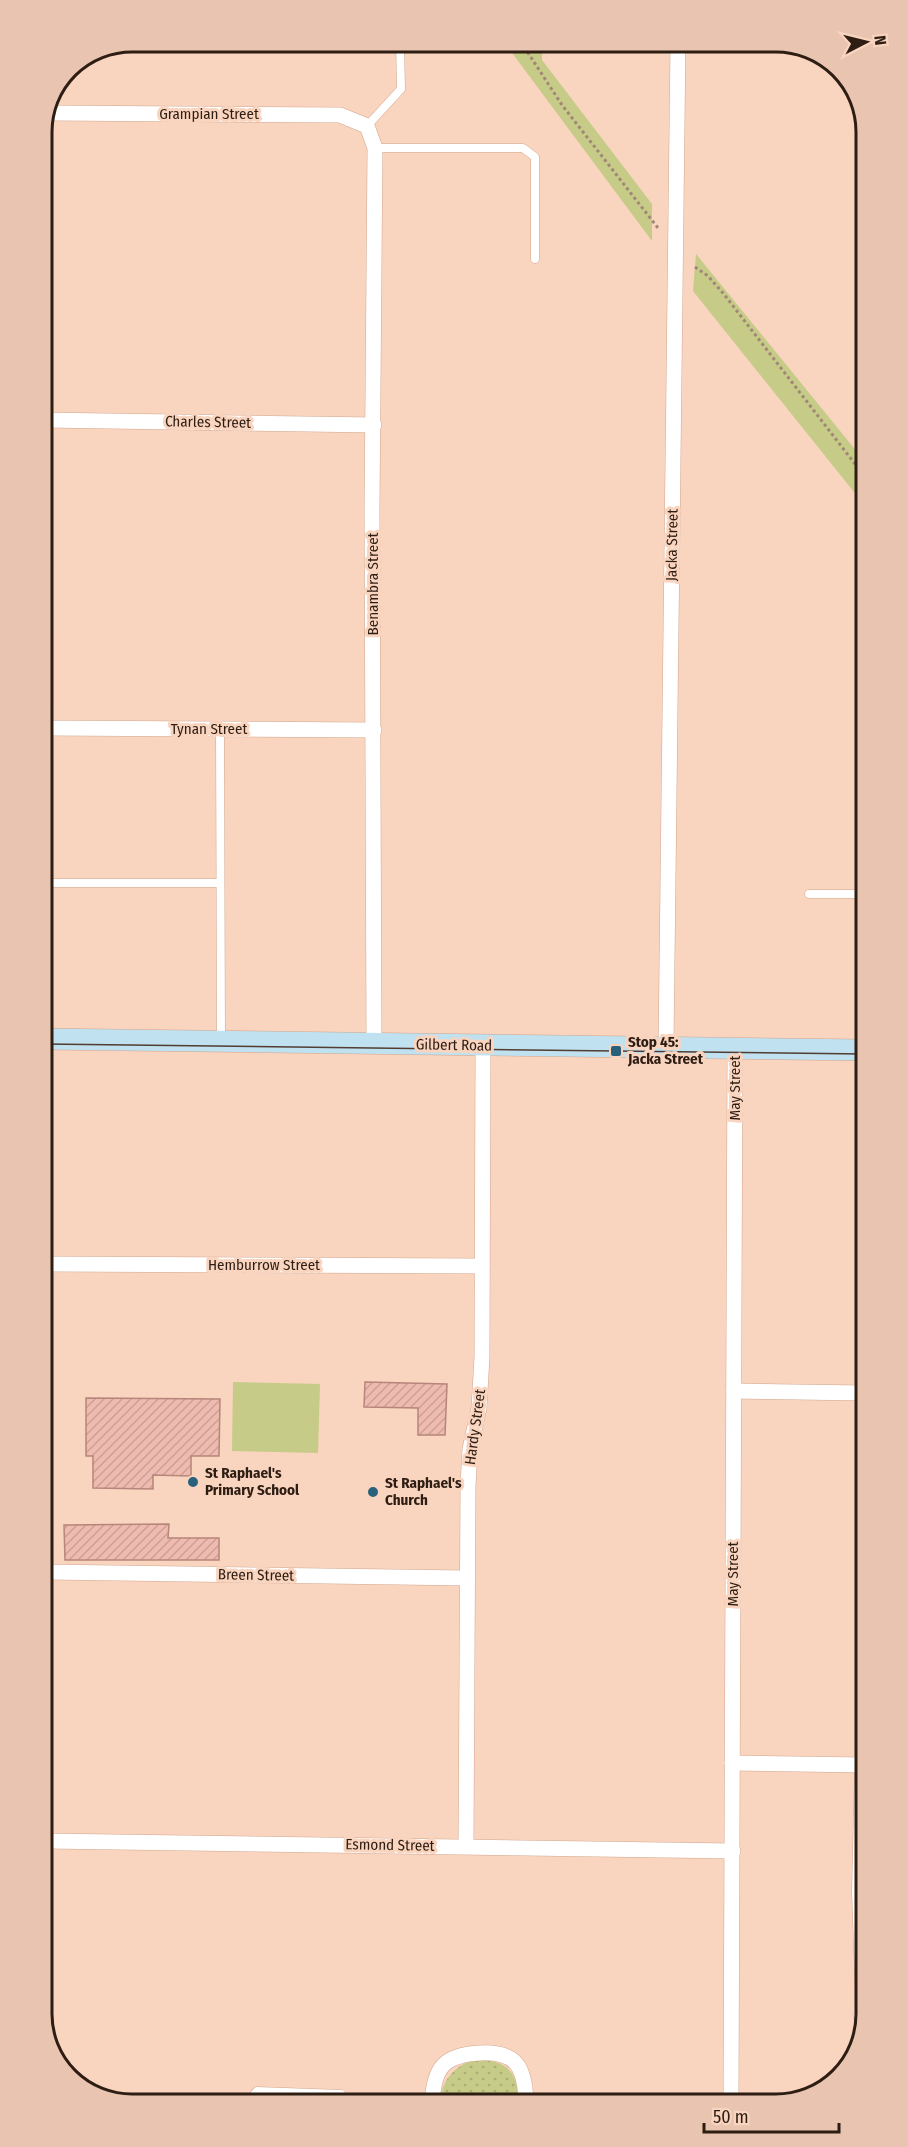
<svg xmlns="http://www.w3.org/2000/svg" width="908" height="2147" font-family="'Fira Sans Condensed',sans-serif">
<defs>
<pattern id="park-dots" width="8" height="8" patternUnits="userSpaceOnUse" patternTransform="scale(1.5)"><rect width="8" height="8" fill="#c6cb87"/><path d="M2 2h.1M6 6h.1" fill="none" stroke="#aaae74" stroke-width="1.8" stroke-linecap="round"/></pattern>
<pattern id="building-hatch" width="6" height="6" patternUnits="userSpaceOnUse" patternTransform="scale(1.5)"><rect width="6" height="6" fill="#efbbb0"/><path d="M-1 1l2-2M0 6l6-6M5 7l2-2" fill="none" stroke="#cda096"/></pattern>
</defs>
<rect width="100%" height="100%" fill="#f9d4bf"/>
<g fill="#c6cb87">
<path d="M504,42H542V60L652,204V241Z"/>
<path d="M696,254L862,458V502L693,291Z"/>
<path d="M233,1382L320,1384L318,1453L232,1451Z"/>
</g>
<path fill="url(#park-dots)" d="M474,2059C505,2060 518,2070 519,2102L440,2103C442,2079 453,2068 474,2059Z"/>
<g fill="url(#building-hatch)" stroke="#b6857b" stroke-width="1.5">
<path d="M365,1382L447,1384L445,1435H418V1408L364,1407Z"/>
<path d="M86,1398L220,1399L219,1456H191V1476L153,1475V1489L93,1488V1456H86Z"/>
<path d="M169,1524L168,1538H219V1560H65L64,1525Z"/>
</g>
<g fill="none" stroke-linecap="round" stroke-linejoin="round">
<g stroke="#d2a78d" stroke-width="9">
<g id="lane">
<path d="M367,126L401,89L400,42"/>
<path d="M375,148H523L535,157V259"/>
<path d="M220,730L221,1040"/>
<path d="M44,883H220"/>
<path d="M809,894H863"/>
<path d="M859,1765L856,1892L861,2030"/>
<path d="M246,2104L257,2091L341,2094"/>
</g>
</g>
<g stroke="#d2a78d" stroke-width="16">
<g id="street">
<path d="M49,113L340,115L367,126L375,148L372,510L374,1044"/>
<path d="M43,420L374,425"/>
<path d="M44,728L374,730"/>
<path d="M666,1047L678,42"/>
<path d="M45,1264L482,1266"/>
<path d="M734,1391L864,1393"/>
<path d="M46,1572L467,1578"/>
<path d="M732,1763L865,1765"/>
<path d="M46,1841L733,1851"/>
<path d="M466,1846L468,1486L470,1449L479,1408L482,1357L483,1045"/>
<path d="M861,2016L865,2017"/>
<path d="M731,2101L735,1048"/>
<path d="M432,2103C434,2067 444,2055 480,2053C517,2051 525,2068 526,2102"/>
</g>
</g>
<g stroke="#d2a78d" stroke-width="22">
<path id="secondary" d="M44,1039L864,1050"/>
</g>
<g stroke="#a28676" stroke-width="3" stroke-dasharray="3 3" stroke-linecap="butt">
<path d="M521,42L562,105L658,228"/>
<path d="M695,267L708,276L723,293L862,473"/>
<path d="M353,2098L369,2103"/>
</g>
<use href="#lane" stroke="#fff" stroke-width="8"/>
<use href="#street" stroke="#fff" stroke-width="15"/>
<use href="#secondary" stroke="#c0e1ef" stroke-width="21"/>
<path stroke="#513d32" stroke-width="1.5" d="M44,1044L864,1054"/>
</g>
<g fill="#29607b" stroke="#f9d4bf" stroke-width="2">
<rect x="610" y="1045" width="12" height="12" rx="3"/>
<circle cx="193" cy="1482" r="6"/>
<circle cx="373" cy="1492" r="6"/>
</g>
<g text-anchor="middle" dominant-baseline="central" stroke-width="6" stroke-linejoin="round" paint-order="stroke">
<g font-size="15" fill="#2d1d13" stroke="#f9d4bf">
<text x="209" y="114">Grampian Street</text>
<text transform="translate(208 422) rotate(1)">Charles Street</text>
<text transform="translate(672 545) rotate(-89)">Jacka Street</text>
<text transform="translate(373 584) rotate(-90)">Benambra Street</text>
<text x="209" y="729">Tynan Street</text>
<text transform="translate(454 1045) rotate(1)">Gilbert Road</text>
<text transform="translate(735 1088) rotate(-90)">May Street</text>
<text x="264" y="1265">Hemburrow Street</text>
<text transform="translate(475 1427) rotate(-82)">Hardy Street</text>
<text transform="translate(733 1574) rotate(-90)">May Street</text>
<text transform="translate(256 1575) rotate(1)">Breen Street</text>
<text transform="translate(390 1845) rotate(1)">Esmond Street</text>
</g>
<g font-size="15" font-weight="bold" fill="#2d1d13" stroke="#f9d4bf" text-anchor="start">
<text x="628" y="1042">Stop 45:<tspan x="628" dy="17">Jacka Street</tspan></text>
<text x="205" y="1473">St Raphael's<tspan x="205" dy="17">Primary School</tspan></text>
<text x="385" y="1483">St Raphael's<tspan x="385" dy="17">Church</tspan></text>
</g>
</g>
<path d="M0 0H908V2147H0ZM132 52H776A80 80 0 0 1 856 132V2014A80 80 0 0 1 776 2094H132A80 80 0 0 1 52 2014V132A80 80 0 0 1 132 52Z" fill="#e9c5b1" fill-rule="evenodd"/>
<path fill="none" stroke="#2d1d13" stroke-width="3" d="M132 52H776A80 80 0 0 1 856 132V2014A80 80 0 0 1 776 2094H132A80 80 0 0 1 52 2014V132A80 80 0 0 1 132 52Z"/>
<g transform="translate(866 42) rotate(83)" stroke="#f9d4bf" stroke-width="4.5" paint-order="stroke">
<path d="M0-4.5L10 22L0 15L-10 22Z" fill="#2d1d13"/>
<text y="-9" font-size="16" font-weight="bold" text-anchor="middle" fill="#2d1d13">N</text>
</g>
<path d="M704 2123v9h135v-9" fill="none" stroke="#2d1d13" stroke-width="3"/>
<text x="713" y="2123" font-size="18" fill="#2d1d13" stroke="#f9d4bf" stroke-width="4.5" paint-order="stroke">50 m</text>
</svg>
